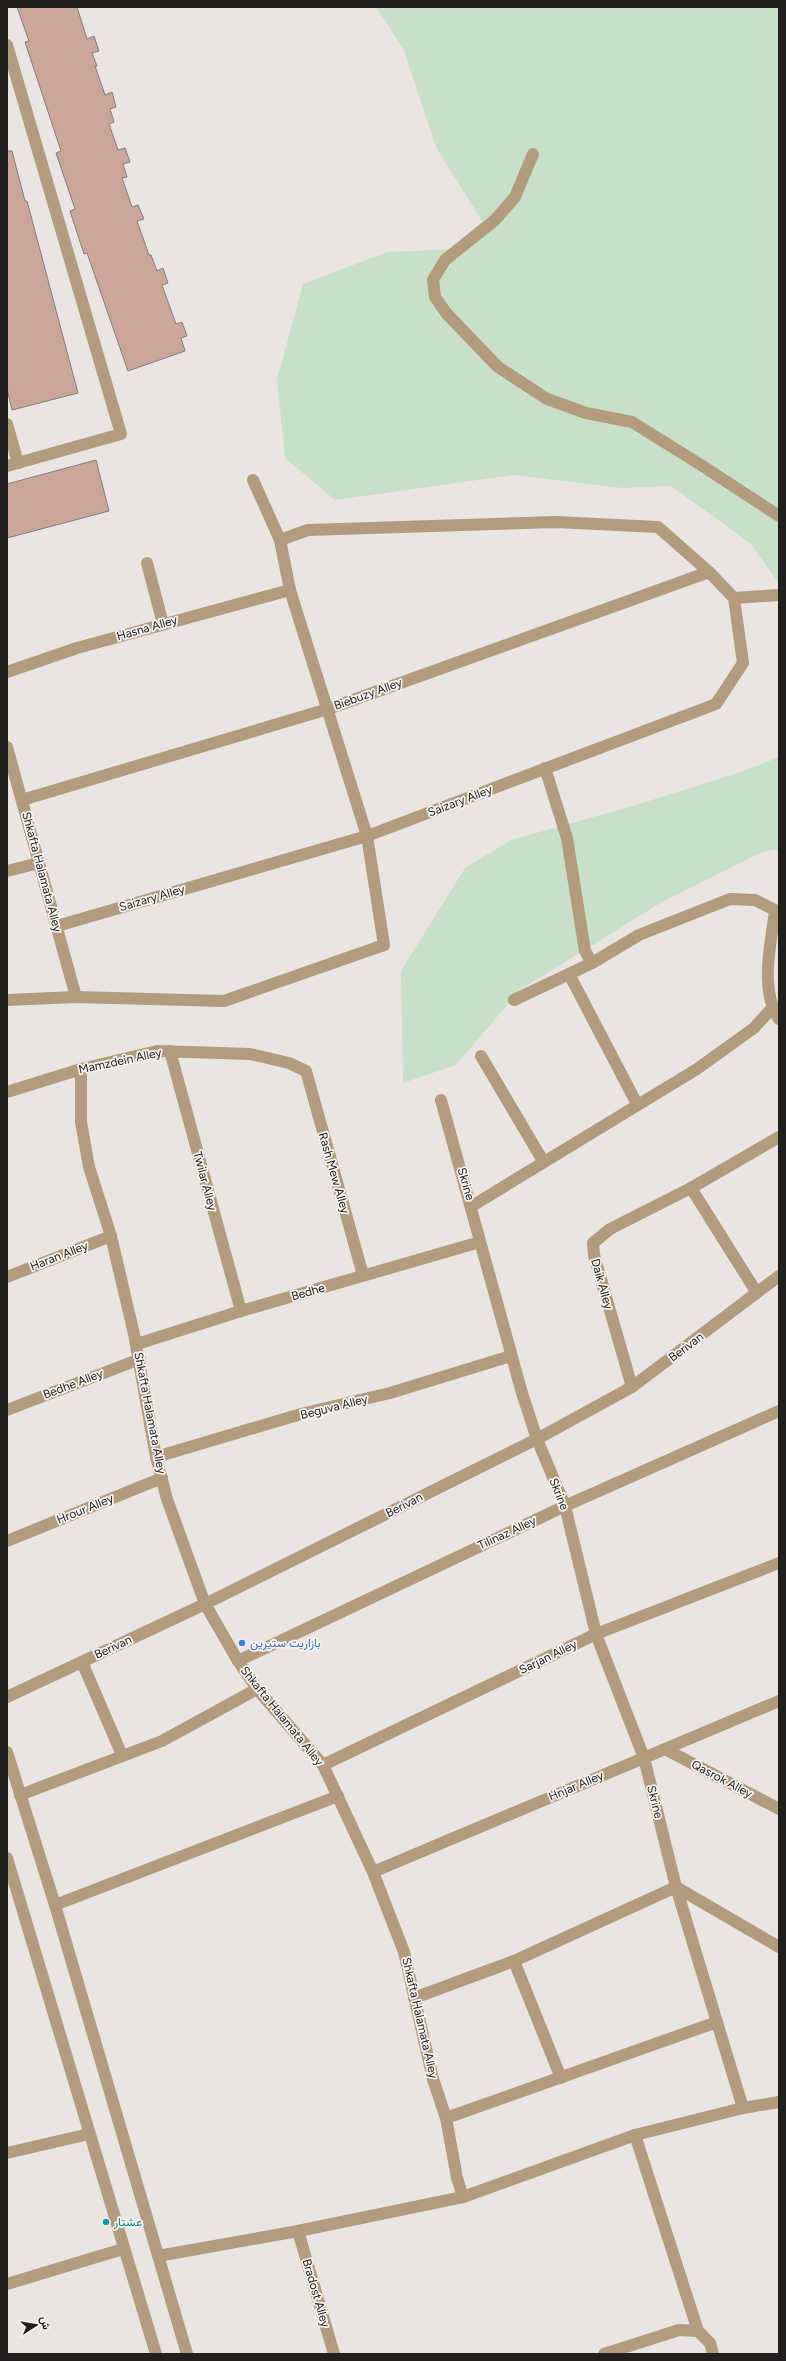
<svg xmlns="http://www.w3.org/2000/svg" width="786" height="2361" font-family="Figtree,Vazirmatn,sans-serif">
<rect width="100%" height="100%" fill="#eae5e2"/>
<g fill="#c8e0c7">
<path d="M376,7H779V584L751,544L671,486L622,488L513,475L335,500L285,458L277,380L303,284L387,252L460,249L484,224L437,149L404,50Z"/>
<path d="M779,757V849L762,852L662,902L521,989L456,1065L403,1083L401,971L465,868L511,840L636,805L741,772Z"/>
</g>
<g fill="#cba49a" stroke="#827d7b">
<path d="M17,7H77L87,39L94,36L99,51L92,53L97,66H95L105,95L112,92L116,107L110,109L114,122L109,124L118,150L125,148L130,162L123,164L127,177L122,178L132,207L138,205L144,219L137,221L149,255H151L157,271L163,268L168,283L162,285L176,324L182,322L187,336L181,338L185,351L128,371L87,253L84,254L70,211L75,209L56,153L61,151L25,42L29,41Z"/>
<path d="M7,151H12L25,201H27L78,393L12,410L7,389Z"/>
<path d="M96,460L109,511L7,538V484Z"/>
</g>
<g fill="none" stroke-linecap="round" stroke-linejoin="round">
<g stroke="#b39b7e" stroke-width="12">
<path d="M7,45L121,434L7,466"/>
<path d="M533,154L515,197L495,220L445,260L433,280L435,297L447,314L498,367L547,399L586,413L632,422L701,465L779,516"/>
<path d="M7,424L18,463"/>
<path d="M147,563L163,624"/>
<path d="M734,598L779,595"/>
<path d="M7,672L77,648L290,590"/>
<path d="M7,747L76,997"/>
<path d="M545,768L567,838L585,951L592,963"/>
<path d="M22,800L328,709L709,572"/>
<path d="M7,871L39,863"/>
<path d="M775,911C771,944 759,989 779,1019"/>
<path d="M57,926L367,836L716,704L743,663L734,598L709,572L658,527L556,522L308,530L280,540"/>
<path d="M7,1000L76,997L224,1001L384,945L367,836L290,590L280,540L253,480"/>
<path d="M514,1000L569,974"/>
<path d="M170,1051L241,1311"/>
<path d="M481,1056L543,1161"/>
<path d="M81,1069V1122L89,1167L111,1236L134,1334L156,1457L167,1499L205,1604L238,1661L257,1689L323,1765L373,1872L404,1952L433,2079L446,2118L457,2178L463,2197"/>
<path d="M7,1092L81,1069L157,1051L250,1054L289,1063L306,1071L363,1275"/>
<path d="M441,1100L522,1393L537,1439L565,1506L596,1634L644,1758L676,1887L743,2108"/>
<path d="M637,1104L569,974L592,963L639,935L730,899L755,900L779,912"/>
<path d="M691,1188L779,1137"/>
<path d="M472,1206L697,1069L754,1028L772,1008"/>
<path d="M7,1277L111,1236"/>
<path d="M137,1344L241,1311L480,1242"/>
<path d="M632,1387L594,1255L593,1243L610,1229L691,1188L757,1293"/>
<path d="M7,1410L140,1359"/>
<path d="M156,1457L301,1414L390,1393L511,1356"/>
<path d="M7,1541L162,1478"/>
<path d="M238,1661L565,1506L779,1411"/>
<path d="M82,1662L122,1755"/>
<path d="M7,1697L205,1604L537,1439L632,1387L779,1276"/>
<path d="M665,1749L779,1809"/>
<path d="M7,1752L55,1905L187,2354"/>
<path d="M323,1765L596,1634L779,1563"/>
<path d="M20,1795L162,1741L257,1689"/>
<path d="M7,1858L156,2354"/>
<path d="M373,1872L779,1701"/>
<path d="M676,1887L779,1947"/>
<path d="M55,1905L338,1796"/>
<path d="M514,1961L561,2078"/>
<path d="M414,1998L514,1961L676,1887"/>
<path d="M446,2118L717,2022"/>
<path d="M635,2135L698,2331L710,2343L713,2354"/>
<path d="M7,2153L89,2134"/>
<path d="M298,2231L334,2354"/>
<path d="M158,2256L298,2231L463,2197L635,2135L743,2108L779,2102"/>
<path d="M7,2284L123,2249"/>
<path d="M604,2354L679,2330L698,2331"/>
</g>
</g>
<circle fill="#3f7fe0" stroke="#f7f3ef" stroke-width="1.5" cx="242" cy="1643" r="4"/>
<circle fill="#0f9aa8" stroke="#f7f3ef" stroke-width="1.5" cx="106" cy="2222" r="4"/>
<g text-anchor="middle" dominant-baseline="central" stroke-width="3.5" stroke-linejoin="round" paint-order="stroke">
<g font-size="12" fill="#21201f" stroke="#f7f3ef">
<text transform="translate(147 628) rotate(-16)">Hasna Alley</text>
<text transform="translate(368 694) rotate(-20)">Biebuzy Alley</text>
<text transform="translate(460 801) rotate(-21)">Saizary Alley</text>
<text transform="translate(42 872) rotate(75)">Shkafta Halamata Alley</text>
<text transform="translate(152 898) rotate(-16)">Saizary Alley</text>
<text transform="translate(120 1061) rotate(-12)">Mamzdein Alley</text>
<text transform="translate(334 1173) rotate(74)">Rash Mew Alley</text>
<text transform="translate(205 1181) rotate(75)">Twilar Alley</text>
<text transform="translate(466 1184) rotate(74)">Skrine</text>
<text transform="translate(59 1256) rotate(-21)">Haran Alley</text>
<text transform="translate(602 1284) rotate(74)">Daik Alley</text>
<text transform="translate(308 1292) rotate(-16)">Bedhe</text>
<text transform="translate(686 1347) rotate(-37)">Berivan</text>
<text transform="translate(73 1384) rotate(-21)">Bedhe Alley</text>
<text transform="translate(334 1407) rotate(-14)">Beguva Alley</text>
<text transform="translate(150 1413) rotate(79)">Shkafta Halamata Alley</text>
<text transform="translate(559 1494) rotate(69)">Skrine</text>
<text transform="translate(404 1505) rotate(-27)">Berivan</text>
<text transform="translate(85 1509) rotate(-22)">Hrour Alley</text>
<text transform="translate(507 1533) rotate(-25)">Tilinaz Alley</text>
<text transform="translate(113 1647) rotate(-25)">Berivan</text>
<text transform="translate(548 1657) rotate(-26)">Sarjan Alley</text>
<text transform="translate(282 1716) rotate(51)">Shkafta Halamata Alley</text>
<text transform="translate(722 1779) rotate(28)">Qasrok Alley</text>
<text transform="translate(576 1786) rotate(-23)">Hnjar Alley</text>
<text transform="translate(655 1802) rotate(76)">Skrine</text>
<text transform="translate(420 2018) rotate(77)">Shkafta Halamata Alley</text>
<text transform="translate(316 2293) rotate(74)">Bradost Alley</text>
</g>
<g font-size="12" fill="#366cbe" stroke="#f7f3ef" text-anchor="start">
<text x="250" y="1643">بازاريت ستيرين</text>
</g>
<g font-size="12" fill="#0d838f" stroke="#f7f3ef" text-anchor="start">
<text x="114" y="2222">عشتار</text>
</g>
</g>
<rect width="786" height="2361" fill="none" stroke="#21201f" stroke-width="16"/>
<g transform="translate(36 2325) rotate(78)" stroke="#f7f3ef" stroke-width="3" paint-order="stroke">
<path d="M0-3L7 15L0 10L-7 15Z" fill="#21201f"/>
<text y="-6" font-size="11" font-weight="bold" text-anchor="middle" fill="#21201f">ش</text>
</g>
</svg>
